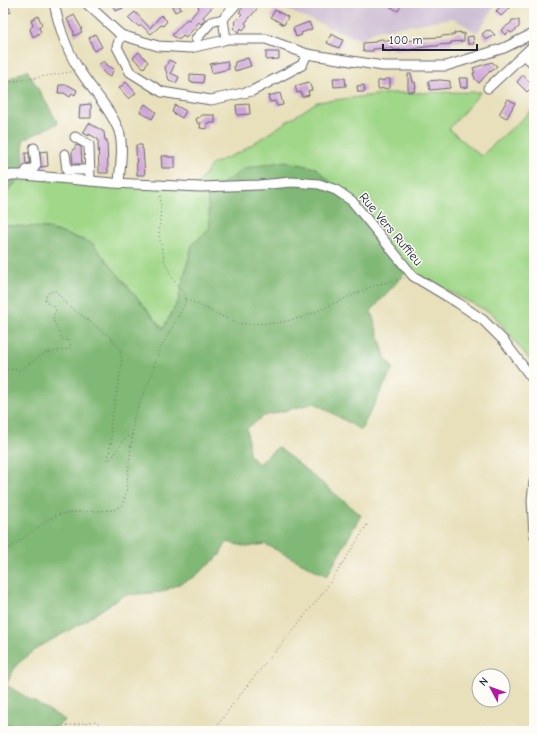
<svg xmlns="http://www.w3.org/2000/svg" width="537" height="734" font-family="'Comic Neue',sans-serif">
<rect width="100%" height="100%" fill="#fdfcf7"/>
<filter id="ink" filterUnits="userSpaceOnUse"><feTurbulence type="fractalNoise" baseFrequency=".025" numOctaves="2"/><feDisplacementMap in="SourceGraphic" scale="8" xChannelSelector="R" yChannelSelector="G"/><feConvolveMatrix kernelMatrix="1 2 1 2 8 2 1 2 1" color-interpolation-filters="sRGB"/></filter>
<filter id="wash" filterUnits="userSpaceOnUse"><feTurbulence type="fractalNoise" baseFrequency=".012" numOctaves="4" result="noise"/><feDisplacementMap in="SourceGraphic" scale="16" xChannelSelector="R" yChannelSelector="G"/><feGaussianBlur stdDeviation="0.9" result="paint"/><feColorMatrix in="noise" values="0 0 0 0 0 0 0 0 0 0 0 0 0 0 0 0 0 1.4 0 .05"/><feComposite in="paint" operator="in"/></filter>
<g filter="url(#wash)">
<rect width="100%" height="100%" fill="#e8e0bb"/>
<path fill="#ccbed3" d="M276,3H497L477,33L453,18L375,31L361,40L274,5Z"/>
<path fill="#a0d788" stroke="#617c62" d="M481,92L449,129L481,156L534,108V365L493,314L415,274L210,228L192,245L178,301L163,329L92,243L47,228L3,225V198L22,175L196,187L212,164L240,152L317,102L392,93Z"/>
<g fill="#80b874" stroke="#516d58">
<path d="M27,70L58,123L23,140L24,172L3,197V82Z"/>
<path d="M285,161L316,168L345,196L405,273L371,311L385,357L393,368L361,430L315,403L264,416L247,428L249,454L258,464L278,447L361,515L327,576L265,544L247,547L227,542L219,556L194,577L162,592L124,595L80,624L39,647L16,665L6,685L65,720L51,731H3V225L47,228L92,243L163,329L178,301L192,245L210,228L207,194L246,168Z"/>
</g>
<g id="blocks">
<g fill="#cfa3d9">
<path d="M3,3H7L11,12L3,15Z"/>
<path d="M112,3H121L123,8L115,11Z"/>
<path d="M170,3H178L181,9L175,12Z"/>
<path d="M201,3H216L203,17L205,19L201,24L199,22L186,38L183,36L180,39H177L172,35L187,19L189,20L199,8L198,6Z"/>
<path d="M247,3H262L245,23L247,25L243,30L241,28L239,32L237,31L233,28L236,24L234,22L242,14L239,12Z"/>
<path d="M384,3H403L398,11Z"/>
<path d="M504,3H515L501,16L496,11Z"/>
<path d="M275,10L288,17L284,25L271,17Z"/>
<path d="M135,12L150,28L161,15L167,21L163,26L161,25L151,34L141,25L139,27L135,23L134,24L128,18Z"/>
<path d="M74,15L82,29H80L82,32L74,36V32L67,19Z"/>
<path d="M38,16L42,24L39,28L41,32L33,37L30,29L33,25L31,20Z"/>
<path d="M512,20H519V27L513,32L511,33L509,31L505,35L501,30L511,23Z"/>
<path d="M309,22L312,29L301,33L302,35L296,37L293,28Z"/>
<path d="M487,30L488,31L490,30L495,35L486,40L482,34Z"/>
<path d="M461,32V34L464,33V41L451,42V44L438,45V46H432L406,50V49L393,50V48H389L373,49V51H363V43L376,42V40L382,39L386,41L395,40V42L415,40V39L421,38L441,37V36L454,35V33Z"/>
<path d="M95,34L102,47L94,51L89,38Z"/>
<path d="M331,34L343,40L339,48L327,43Z"/>
<path d="M473,36L474,44H468L467,37Z"/>
<path d="M139,52L148,62L144,68L133,58Z"/>
<path d="M266,52H279V59L266,60Z"/>
<path d="M248,58L251,66L235,71L234,67L235,62Z"/>
<path d="M169,60L175,63L171,73L179,77L176,83L169,80L165,68Z"/>
<path d="M104,61L108,66L114,69L110,77L105,74L98,65Z"/>
<path d="M227,61L229,69L212,73L210,64Z"/>
<path d="M492,62L497,66L491,72L490,71L479,83L475,79L473,73H475L473,68Z"/>
<path d="M190,74L204,75L203,83L190,82Z"/>
<path d="M408,74H411L413,82H415L416,88H414L415,91L408,92Z"/>
<path d="M523,75L533,86L527,92L517,82Z"/>
<path d="M333,78H345L346,86L334,87Z"/>
<path d="M459,78H468V87L461,88Z"/>
<path d="M385,79H390V88L378,89V81L385,80Z"/>
<path d="M440,80L450,81V88L430,90L428,81Z"/>
<path d="M126,82L136,93L129,99L119,88Z"/>
<path d="M309,82L312,90L308,91L309,95L302,97L301,92L297,93L295,86Z"/>
<path d="M59,85H68L77,90L75,95L72,93L70,97L64,93H58Z"/>
<path d="M364,85L365,92H358L357,86Z"/>
<path d="M280,93L283,105L277,106L275,101L270,102L268,96Z"/>
<path d="M508,99L515,103L507,118L499,114Z"/>
<path d="M91,104V118H79L80,105Z"/>
<path d="M145,104L156,112L152,119L140,112Z"/>
<path d="M249,104L250,114L237,115L236,105Z"/>
<path d="M175,105L186,111L182,118L172,112Z"/>
<path d="M201,115H215V123H207V129L200,128L201,122L198,124L196,119L201,116Z"/>
<path d="M89,123L104,132L105,140H107L108,173H99L98,139L89,134V136L83,133Z"/>
<path d="M76,145L81,147L82,164H73L72,153Z"/>
<path d="M136,145H142V149H143L145,175H137Z"/>
<path d="M47,151L48,166L41,167L40,152Z"/>
<path d="M25,153H29L30,163L26,164Z"/>
<path d="M161,156H168V157H175V168H162Z"/>
</g>
</g>
</g>
<g filter="url(#ink)">
<use href="#blocks" fill-opacity="0" stroke="#676468" stroke-width="1"/>
<g fill="none" stroke-linecap="round" stroke-linejoin="round">
<g stroke="#676468" stroke-width="11">
<g id="minor">
<path d="M54,3C59,27 68,54 82,74C94,92 111,110 119,131C124,147 120,167 119,183"/>
<path d="M86,3L121,35L158,46L190,48L221,41L226,39H266L307,54L383,66H446L504,48L534,33"/>
<path d="M121,35L117,47L130,72L162,92L211,100L252,91L302,65L307,54"/>
<path d="M196,39L211,22L223,19"/>
<path d="M226,39L223,19L237,3"/>
<path d="M524,55L534,64"/>
<path d="M488,88L534,45"/>
<path d="M75,137L89,145L90,181"/>
<path d="M65,154L67,170H89"/>
<path d="M24,175L27,170L34,168L36,165L34,148"/>
<path d="M3,178L11,175H24L113,183L200,187L259,185L292,182L319,184L336,190L352,201L413,276L458,303L483,320L504,341L534,381"/>
<path d="M534,482L532,500L534,535"/>
</g>
</g>
<g stroke="#676468" stroke-width="1" stroke-dasharray="1 3" stroke-linecap="butt">
<path d="M3,83L71,72"/>
<path d="M186,299L236,323L250,324L276,323L304,317L375,285L405,278"/>
<path d="M3,369L20,370L45,353L69,349L71,344L70,340H65L61,338L54,322L53,316L56,310L55,307L47,303L45,298L48,293L54,290L59,294L64,302L111,338L120,348L122,363L110,427L112,435L108,460L112,458L126,437L132,435"/>
<path d="M3,553L50,518L64,513L114,510L122,505L126,493L134,417L152,374L159,351L185,304L186,299L183,292L176,284L165,263L159,235L161,207L160,194"/>
<path d="M3,725C34,733 65,726 96,721L107,731"/>
<path d="M214,731C245,684 284,643 318,599C336,575 352,549 368,523"/>
</g>
<use href="#minor" stroke="#fff" stroke-width="9"/>
</g>
</g>
<g text-anchor="middle" dominant-baseline="central" stroke-width="3" stroke-linejoin="round" paint-order="stroke">
<g font-size="13" fill="#22223b" stroke="#fdfcf7">
<text transform="translate(391 229) rotate(50)">Rue Vers Ruffieu</text>
</g>
</g>
<rect width="537" height="734" fill="none" stroke="#fdfcf7" stroke-width="16"/>
<g transform="translate(491 688) rotate(311)"><circle r="19" fill="#fdfcf7" stroke="#a5a5ac"/>
<path d="M0-3L7 15L0 10L-7 15Z" fill="#b5179e"/>
<text y="-6" font-size="11" font-weight="bold" text-anchor="middle" fill="#22223b">N</text>
</g>
<path d="M383 44v6h94v-6" fill="none" stroke="#22223b" stroke-width="2"/>
<text x="389" y="44" font-size="12" fill="#22223b" stroke="#fdfcf7" stroke-width="3" paint-order="stroke">100 m</text>
</svg>
